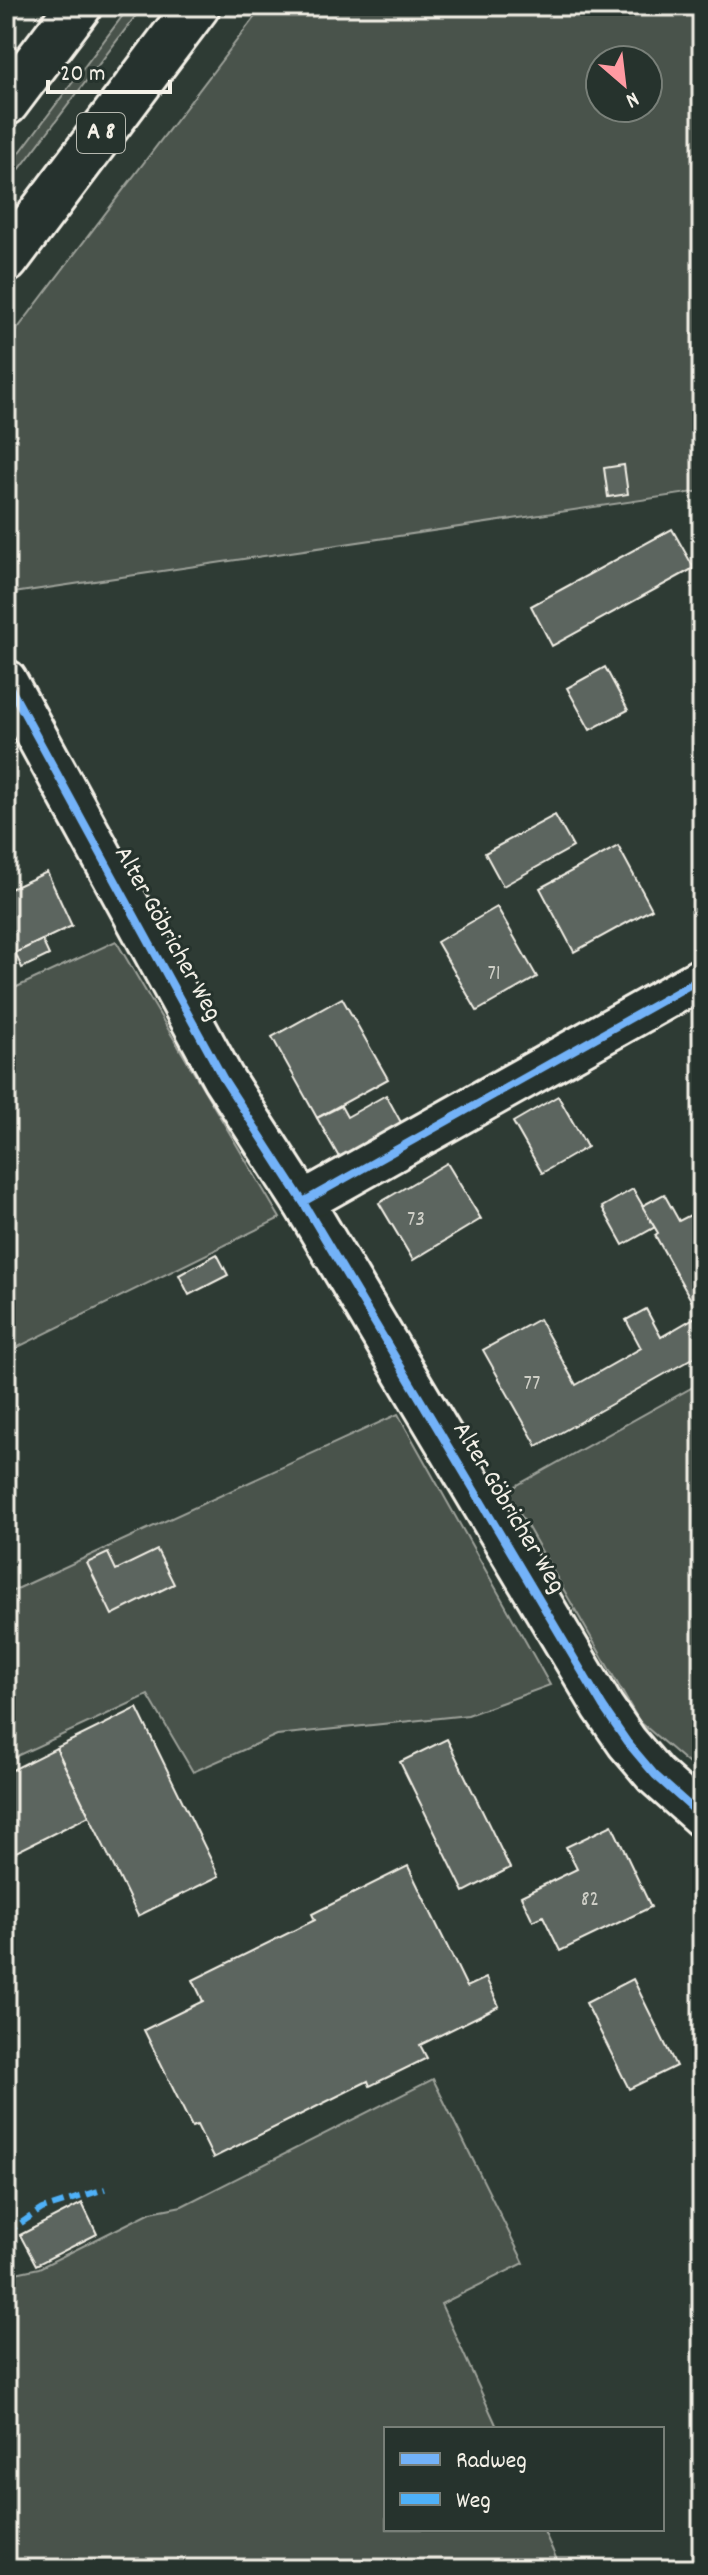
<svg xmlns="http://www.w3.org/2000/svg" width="708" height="2575" font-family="Dekko,sans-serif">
<rect width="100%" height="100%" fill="#2e3b34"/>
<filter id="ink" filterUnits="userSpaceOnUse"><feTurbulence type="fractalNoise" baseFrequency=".0125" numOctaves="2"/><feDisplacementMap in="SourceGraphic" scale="16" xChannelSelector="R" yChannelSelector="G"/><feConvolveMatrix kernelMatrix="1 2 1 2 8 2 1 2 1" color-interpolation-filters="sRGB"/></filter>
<g filter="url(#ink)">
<g fill="#48524c" stroke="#9ea29a" stroke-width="2" fill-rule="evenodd">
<path d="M130,6H143L6,187V171Z"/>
<path d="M263,6H702V491L7,594L6,596V344ZM600,60H648V108H600Z"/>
<path d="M116,941L280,1218L6,1353V992Z"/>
<path d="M702,1382V1775L639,1721L507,1491Z"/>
<path d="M398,1414L550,1685L468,1715L277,1735L193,1772L148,1695L6,1761V1594Z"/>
<path d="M433,2079L524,2263L441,2304L498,2429H386V2529H543L561,2569H6V2275L39,2268L151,2212L182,2206Z"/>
</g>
<g fill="#5c655e" stroke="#f4f1e8" stroke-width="2">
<path d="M624,465L628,494L608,497L604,468Z"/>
<path d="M672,529L694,568L552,646L531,606Z"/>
<path d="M605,667L628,710L590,730L567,688Z"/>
<path d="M555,815L573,847L503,886L485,853Z"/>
<path d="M618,846L652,909L574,952L540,888Z"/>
<path d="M47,872L72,926L15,953L6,935V891Z"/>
<path d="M497,907L537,977L477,1011L437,942Z"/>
<path d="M42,940L49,955L22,968L15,953Z"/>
<path d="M342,998L388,1079L317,1118L272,1037Z"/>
<path d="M386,1095L403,1126L341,1161L317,1118L341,1106L347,1117Z"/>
<path d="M558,1096L587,1147L542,1173L513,1122Z"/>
<path d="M447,1163L481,1219L413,1260L379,1203Z"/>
<path d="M633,1189L655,1227L623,1245L602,1207Z"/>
<path d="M664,1194L679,1221L702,1209L701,1318L655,1235L658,1233L642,1206Z"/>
<path d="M217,1254L228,1275L189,1295L179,1275Z"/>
<path d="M646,1309L661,1337L699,1315L702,1319V1353L537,1446L483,1350L539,1319L576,1385L641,1348L626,1320Z"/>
<path d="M157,1550L174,1584L112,1615L87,1563L108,1553L116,1570Z"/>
<path d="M137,1708L219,1876L138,1916L56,1748Z"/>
<path d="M447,1739L510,1868L464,1892L400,1762Z"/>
<path d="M56,1748L89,1816L6,1857V1773Z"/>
<path d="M612,1825L651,1907L560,1951L543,1916L533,1921L521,1896L577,1869L566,1847Z"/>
<path d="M408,1866L467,1987L486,1978L499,2006L420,2045L427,2058L370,2086L368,2081L213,2158L197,2125L192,2127L144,2030L203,2001L193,1980L315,1920L312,1914Z"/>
<path d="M633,1979L676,2066L629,2089L586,2003Z"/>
<path d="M82,2203L97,2234L36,2265L20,2235Z"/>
</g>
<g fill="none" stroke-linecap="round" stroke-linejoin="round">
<g stroke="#f4f1e8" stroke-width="46">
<g id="street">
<path d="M6,680L223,1078L303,1202L603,1707L627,1742L655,1775L702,1817"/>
<path d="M303,1202L702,978"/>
</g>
</g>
<g stroke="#f4f1e8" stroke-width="50">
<g id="highway">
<path d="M6,103L79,6"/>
<path d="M6,260L197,6"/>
</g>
</g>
<use href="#street" stroke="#26332d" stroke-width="40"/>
<use href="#highway" stroke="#26332d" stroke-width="44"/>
<path stroke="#4fb1f8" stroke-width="6" stroke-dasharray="12 6" stroke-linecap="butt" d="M6,2233L42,2209L105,2189"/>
<g stroke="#26332d" stroke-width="13">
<g id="cycleway">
<path d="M6,680L223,1078L303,1202L603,1707L627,1742L655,1775L702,1817"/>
<path d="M303,1202L702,978"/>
</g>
</g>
<use href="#cycleway" stroke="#73b2f8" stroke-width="8"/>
</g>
</g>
<g text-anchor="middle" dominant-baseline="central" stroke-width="6" stroke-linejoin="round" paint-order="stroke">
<g font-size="22" fill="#cecec6">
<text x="494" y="974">71</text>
<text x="416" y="1220">73</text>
<text x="532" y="1384">77</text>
<text x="590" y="1900">82</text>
</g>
<rect fill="#26332d" stroke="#b6b8b0" stroke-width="2" x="77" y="113" width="48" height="40" rx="6"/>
<g font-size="24" font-weight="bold" fill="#f4f1e8">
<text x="101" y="133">A 8</text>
</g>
<g font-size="26" fill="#f4f1e8" stroke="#26332d">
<text transform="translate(167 934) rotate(61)">Alter Göbricher Weg</text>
<text transform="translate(508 1508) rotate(59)">Alter Göbricher Weg</text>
</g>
</g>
<rect width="708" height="2575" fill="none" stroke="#26332d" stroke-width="32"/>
<rect x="16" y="16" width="676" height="2543" fill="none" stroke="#f4f1e8" stroke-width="3" filter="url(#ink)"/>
<rect x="384" y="2427" width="280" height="104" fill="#26332d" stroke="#787f78" stroke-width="2"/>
<rect x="400" y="2453" width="40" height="12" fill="#73b2f8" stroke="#787f78" stroke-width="2"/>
<text x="456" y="2467" font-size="24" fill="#f4f1e8">Radweg</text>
<rect x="400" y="2493" width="40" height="12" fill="#4fb1f8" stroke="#787f78" stroke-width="2"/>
<text x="456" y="2507" font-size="24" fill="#f4f1e8">Weg</text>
<g transform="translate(624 84) rotate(152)"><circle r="38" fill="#26332d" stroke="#787f78" stroke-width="2"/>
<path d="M0-6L14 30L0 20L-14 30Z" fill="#ff9aa2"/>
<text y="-12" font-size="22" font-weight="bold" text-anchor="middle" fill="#f4f1e8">N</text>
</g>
<path d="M48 80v12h122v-12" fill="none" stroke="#f4f1e8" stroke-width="4"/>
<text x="60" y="80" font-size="24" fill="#f4f1e8" stroke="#26332d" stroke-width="6" paint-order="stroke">20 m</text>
</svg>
